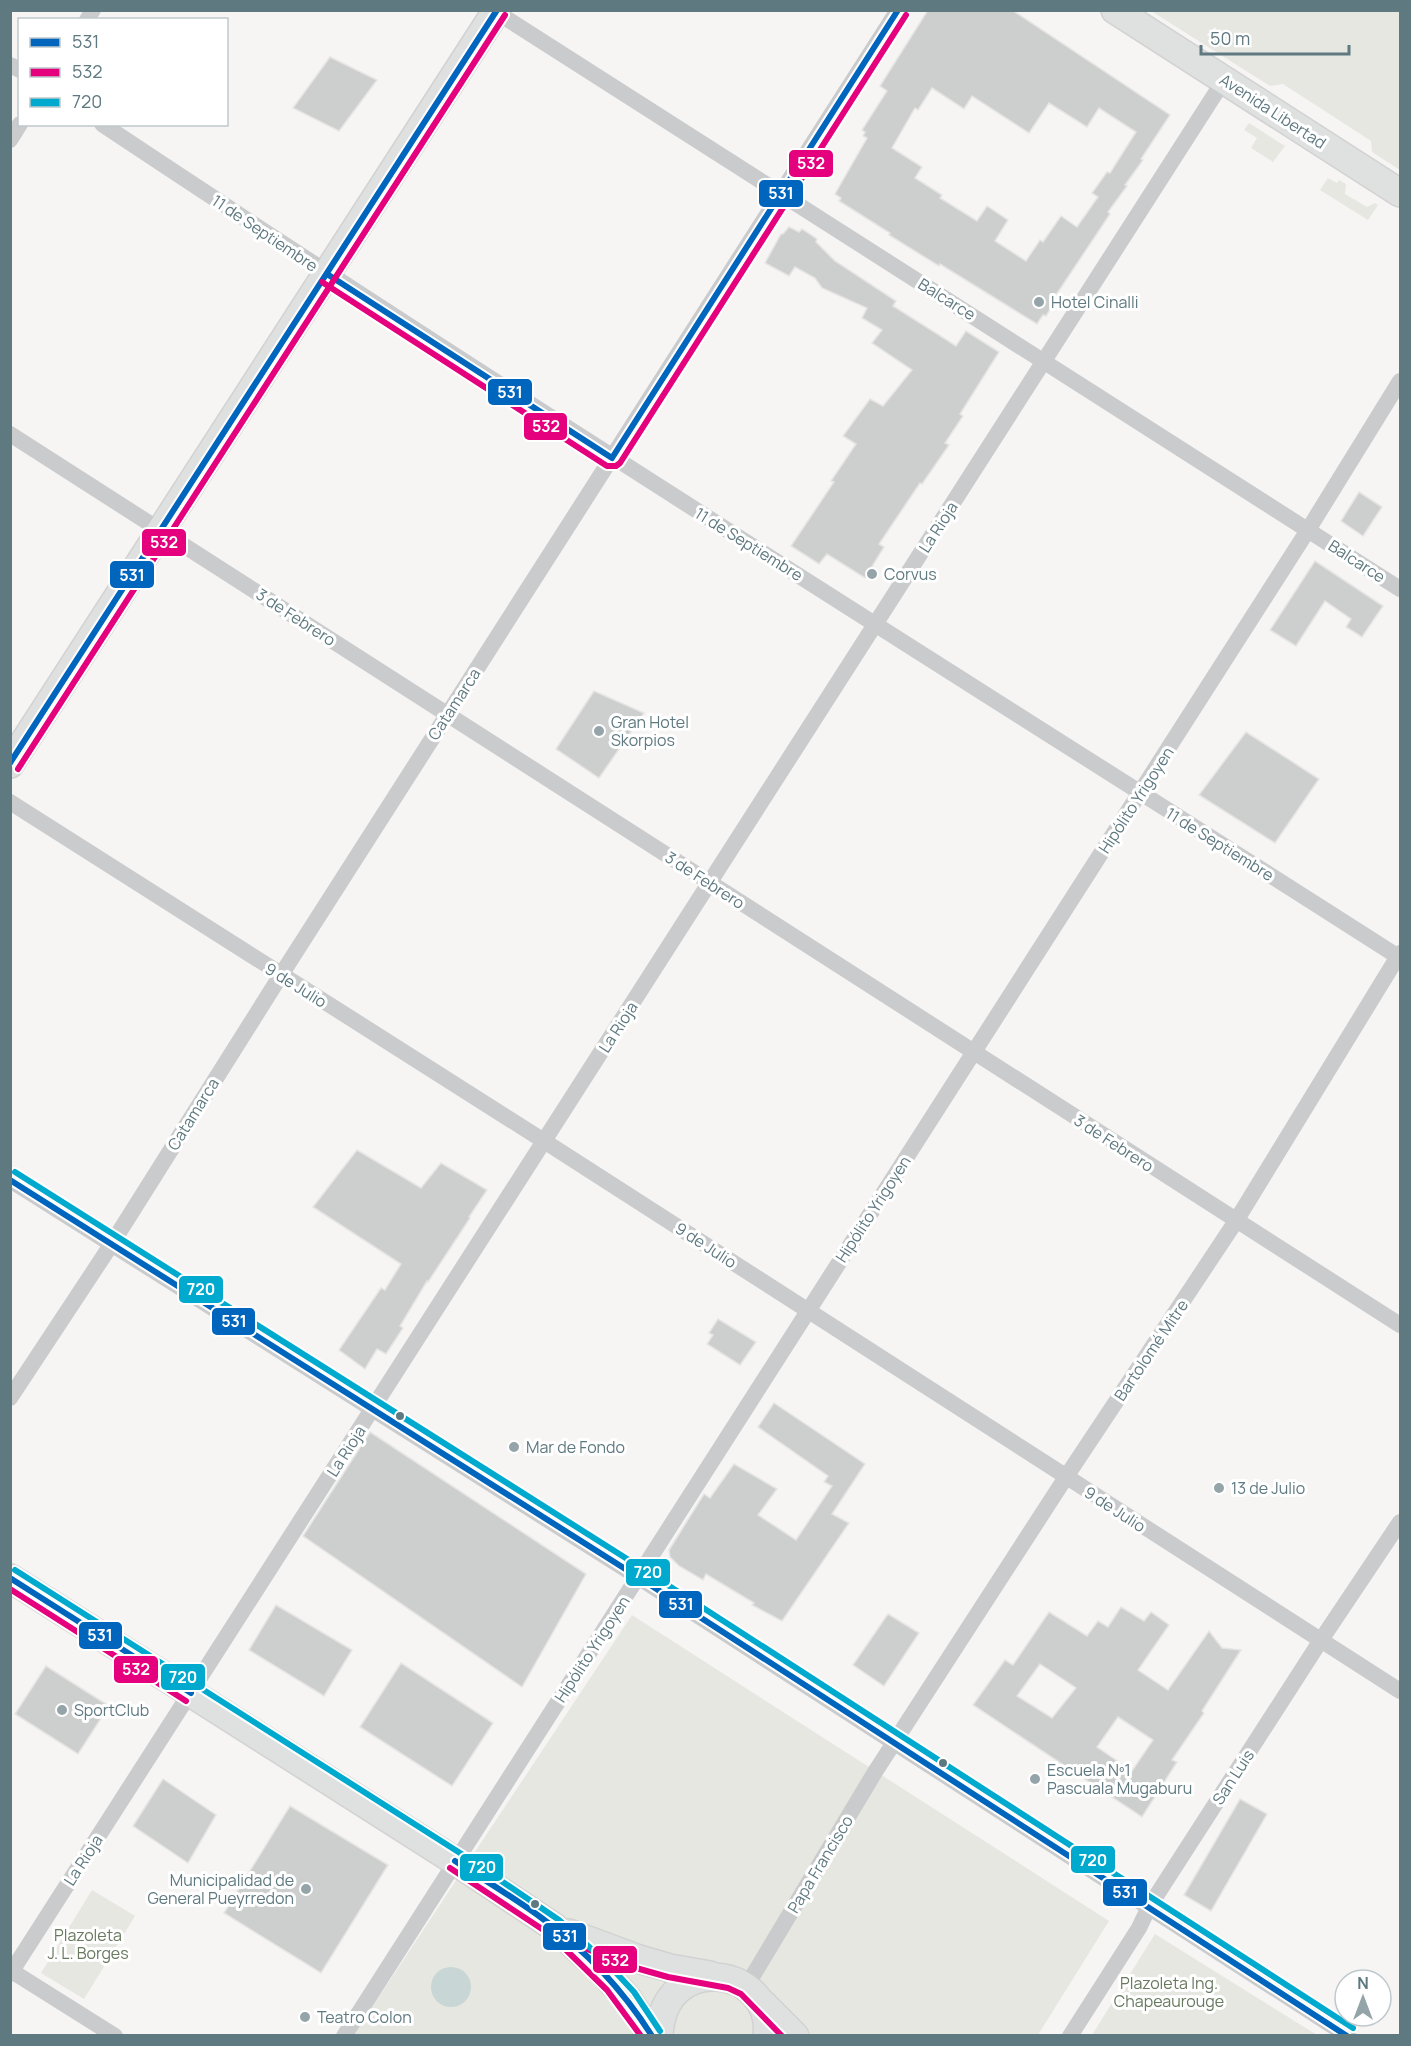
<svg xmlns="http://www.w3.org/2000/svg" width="1411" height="2046" font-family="Manrope,sans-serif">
<rect width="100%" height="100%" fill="#f6f5f4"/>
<g fill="#e6e7e1">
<path d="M1151,11H1400V170L1372,152L1371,141L1283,84L1270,86Z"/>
<path d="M1249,123L1285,146L1273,162L1251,148L1257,138L1244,130Z"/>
<path d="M1328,178L1337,183L1339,180L1346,184L1345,194L1367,207L1375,203L1378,205L1368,220L1320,190Z"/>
<path d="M632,1615L1109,1921L1038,2035L353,2036Z"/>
<path d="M92,1890L135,1916L84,1999L41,1973Z"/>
<path d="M1155,1934L1317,2035H1092Z"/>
</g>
<circle fill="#c8d6d6" cx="451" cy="1987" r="20"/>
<g fill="#cdcfcf" stroke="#e6e5e4" stroke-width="1.5" fill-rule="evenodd">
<path d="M928,10H1012L1170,115L1141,159L1143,160L1125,185L1127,186L1108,212L1110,214L1052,301L1054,303L1046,316L1043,315L1037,324L940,264L939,266L889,235L890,233L839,201L841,198L835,194L867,138L863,136L865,132L862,130L887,91L880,86ZM932,88L964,109L972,96L1029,133L1049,103L1087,127L1099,108L1136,132L1110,173L1107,172L1092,193L1098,197L1077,227L1061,216L1043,242L1040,240L1026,261L995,241L1008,220L987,206L977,221L940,198L942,195L915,178L922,167L892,148L915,108L918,110Z"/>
<path d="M330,57L377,80L339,131L293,108Z"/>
<path d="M789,227L799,232L802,229L817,239L816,242L835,261L896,301L893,306L956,346L966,331L999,352L960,414L963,416L945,443L949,445L922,484L920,483L879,544L884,547L865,578L827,554L819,564L791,546L834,482L831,481L856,444L843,436L870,399L883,406L912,370L872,343L882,330L862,318L867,308L822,288L815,278L795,267L789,276L765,263L781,234H783Z"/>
<path d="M1359,492L1382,507L1363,536L1341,521Z"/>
<path d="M1315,561L1383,606L1362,637L1346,627L1351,619L1325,601L1296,646L1270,630Z"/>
<path d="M594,691L644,713L599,778L556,749Z"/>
<path d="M1246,732L1319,779L1275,843L1199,795Z"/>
<path d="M357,1150L421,1188L441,1163L487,1190L469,1217L470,1218L428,1282L427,1281L400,1326L403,1328L386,1354L377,1349L365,1369L339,1350L381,1288L385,1290L401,1264L313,1207Z"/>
<path d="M718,1319L756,1342L740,1365L707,1344L713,1335L709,1333Z"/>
<path d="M774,1403L865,1464L832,1514L849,1523L782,1621L752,1605L754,1603L706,1574L703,1580L679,1566L670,1557L669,1550L704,1494L710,1498L734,1464L777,1489L758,1515L796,1540L832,1486L824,1482L828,1476L758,1427Z"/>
<path d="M370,1432L586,1574L522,1687L303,1536Z"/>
<path d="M276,1605L352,1650L324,1696L249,1650Z"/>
<path d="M1121,1607L1144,1621L1151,1612L1169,1625L1138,1670L1168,1690L1209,1631L1222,1648L1241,1650L1202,1711L1204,1713L1172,1760L1177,1762L1142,1817L973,1705L1005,1660L1013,1665L1049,1612L1087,1636L1098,1621L1108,1627ZM1040,1664L1076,1688L1052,1718L1017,1696ZM1118,1717L1153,1740L1132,1771L1097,1747Z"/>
<path d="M888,1614L919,1633L884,1686L853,1665Z"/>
<path d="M401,1663L493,1723L452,1786L360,1727Z"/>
<path d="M46,1666L109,1706L78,1754L15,1714Z"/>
<path d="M163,1779L216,1815L188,1863L133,1826Z"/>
<path d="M1240,1799L1267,1814L1211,1911L1184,1895Z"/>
<path d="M290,1806L388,1865L321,1973L224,1913Z"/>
</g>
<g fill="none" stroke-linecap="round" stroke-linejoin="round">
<g stroke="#d2d2d2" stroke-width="30">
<g id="primary">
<path d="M1115,10L1400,193"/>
<path d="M10,764L497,10"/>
<path d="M10,1578L455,1861L554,1927L600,1969L627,1998L652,2036"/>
<path d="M569,1933L639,1959L670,1968L710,1975"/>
<path d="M762,2003L795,2036"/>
<path d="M659,2036C663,1949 775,1966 767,2036"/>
</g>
</g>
<g stroke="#cacbcc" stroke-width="16">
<path d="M493,10L1400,589"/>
<path d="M87,20L93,10"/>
<path d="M10,65L20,70"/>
<path d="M102,124C530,409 967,681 1400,958"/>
<path d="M10,140L20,124"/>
<path d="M10,434L1400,1325"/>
<path d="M10,802L544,1141L1400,1691"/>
<path d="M10,1180L638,1577L1348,2036"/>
<path d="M10,1398L111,1245L281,975L898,10"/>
<path d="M10,1970L115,2036"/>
<path d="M10,1974L1224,80"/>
<path d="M746,1987L875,1772L1066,1477L1236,1221L1400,953"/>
<path d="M344,2036L1308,530L1400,381"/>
<path d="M1070,2036L1139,1928L1149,1907L1321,1640L1400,1522"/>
</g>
<use href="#primary" stroke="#dfe0e0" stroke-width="27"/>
<g stroke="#fff" stroke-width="10">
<g id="bus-1">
<path d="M327,274L612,458L898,10"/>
<path d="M10,763L497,10"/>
<path d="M10,1180L638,1577L1347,2036"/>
<path d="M10,1578L191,1693"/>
<path d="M455,1861C484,1880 515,1898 543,1919C586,1951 623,1990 652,2036"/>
</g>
</g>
<g stroke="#fff" stroke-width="10">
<g id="bus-2">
<path d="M322,282L607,466H616L620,463L906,15"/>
<path d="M18,769L505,15"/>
<path d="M10,1589L186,1701"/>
<path d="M450,1868L551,1935L636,1968L668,1977L728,1988L741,1994L782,2036"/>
<path d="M562,1946L607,1990L641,2036"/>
</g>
</g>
<g stroke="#fff" stroke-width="10">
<g id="bus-3">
<path d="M15,1172L643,1569L1353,2028"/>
<path d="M15,1570L460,1853L559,1920L606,1962L634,1992L660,2031"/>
</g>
</g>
<use href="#bus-1" stroke="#0065bd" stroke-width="6"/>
<use href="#bus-2" stroke="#e5007d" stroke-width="6"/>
<use href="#bus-3" stroke="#00a9ce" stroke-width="6"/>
</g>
<g fill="#94a4a9" stroke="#fff" stroke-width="2">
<circle cx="1039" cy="302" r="6"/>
<circle cx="872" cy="574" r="6"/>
<circle cx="599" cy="731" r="6"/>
<circle cx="514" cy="1447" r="6"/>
<circle cx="1219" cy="1488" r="6"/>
<circle cx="62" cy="1710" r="6"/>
<circle cx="1035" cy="1779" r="6"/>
<circle cx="306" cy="1889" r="6"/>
<circle cx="305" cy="2017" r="6"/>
</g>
<g fill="#5f7981" stroke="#fff" stroke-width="2">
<circle cx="400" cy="1416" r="5"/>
<circle cx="943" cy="1763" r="5"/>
<circle cx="535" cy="1904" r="5"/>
</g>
<g text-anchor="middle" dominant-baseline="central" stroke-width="6" stroke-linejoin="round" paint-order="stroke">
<g font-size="16" fill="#5f7981" stroke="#fff">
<text transform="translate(1273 111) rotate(33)">Avenida Libertad</text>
<text transform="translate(265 233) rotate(34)">11 de Septiembre</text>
<text transform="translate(947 299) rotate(32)">Balcarce</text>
<text transform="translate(938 527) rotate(-57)">La Rioja</text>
<text transform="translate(749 544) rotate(32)">11 de Septiembre</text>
<text transform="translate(1357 561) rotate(33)">Balcarce</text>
<text transform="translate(296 617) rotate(33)">3 de Febrero</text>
<text transform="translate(454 704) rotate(-57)">Catamarca</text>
<text transform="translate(1136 800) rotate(-57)">Hipólito Yrigoyen</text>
<text transform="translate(1220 844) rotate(32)">11 de Septiembre</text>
<text transform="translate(705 880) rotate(33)">3 de Febrero</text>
<text transform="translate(296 985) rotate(32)">9 de Julio</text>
<text transform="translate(618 1027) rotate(-57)">La Rioja</text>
<text transform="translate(193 1114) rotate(-58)">Catamarca</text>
<text transform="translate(1114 1143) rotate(33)">3 de Febrero</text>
<text transform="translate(873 1209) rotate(-57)">Hipólito Yrigoyen</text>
<text transform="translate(706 1245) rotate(33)">9 de Julio</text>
<text transform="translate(1151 1350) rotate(-56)">Bartolomé Mitre</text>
<text transform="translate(346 1451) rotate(-57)">La Rioja</text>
<text transform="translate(1115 1509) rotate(33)">9 de Julio</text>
<text transform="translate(592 1649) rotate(-57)">Hipólito Yrigoyen</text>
<text transform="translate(1233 1777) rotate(-57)">San Luis</text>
<text transform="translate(83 1860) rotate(-57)">La Rioja</text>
<text transform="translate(820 1864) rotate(-59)">Papa Francisco</text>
</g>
<g font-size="16" fill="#5f7981" stroke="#fff" text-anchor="start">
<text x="1051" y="302">Hotel Cinalli</text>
<text x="884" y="574">Corvus</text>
<text x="611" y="722">Gran Hotel<tspan x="611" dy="18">Skorpios</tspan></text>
<text x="526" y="1447">Mar de Fondo</text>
<text x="1231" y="1488">13 de Julio</text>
<text x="74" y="1710">SportClub</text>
<text x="1047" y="1770">Escuela Nº1<tspan x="1047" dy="18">Pascuala Mugaburu</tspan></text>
<text x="294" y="1880" text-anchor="end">Municipalidad de<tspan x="294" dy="18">General Pueyrredon</tspan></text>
<text x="317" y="2017">Teatro Colon</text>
</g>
<g font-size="16" fill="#68795f" stroke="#fff">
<text x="88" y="1935">Plazoleta<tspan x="88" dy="18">J. L. Borges</tspan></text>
<text x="1169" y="1983">Plazoleta Ing.<tspan x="1169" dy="18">Chapeaurouge</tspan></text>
</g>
</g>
<g stroke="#fff" stroke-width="2">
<rect x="788" y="149" width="46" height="29" rx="6" fill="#e5007d"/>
<rect x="758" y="179" width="46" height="29" rx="6" fill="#0065bd"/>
<rect x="487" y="378" width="46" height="28" rx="6" fill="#0065bd"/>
<rect x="523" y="412" width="45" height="29" rx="6" fill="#e5007d"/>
<rect x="141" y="528" width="46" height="29" rx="6" fill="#e5007d"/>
<rect x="109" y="560" width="46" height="29" rx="6" fill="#0065bd"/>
<rect x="178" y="1275" width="46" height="29" rx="6" fill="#00a9ce"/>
<rect x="211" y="1307" width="45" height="29" rx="6" fill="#0065bd"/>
<rect x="625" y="1558" width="46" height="29" rx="6" fill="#00a9ce"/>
<rect x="658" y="1590" width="45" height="29" rx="6" fill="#0065bd"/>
<rect x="78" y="1621" width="45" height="29" rx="6" fill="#0065bd"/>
<rect x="113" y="1655" width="46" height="29" rx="6" fill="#e5007d"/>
<rect x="160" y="1663" width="46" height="28" rx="6" fill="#00a9ce"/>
<rect x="1070" y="1845" width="46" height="29" rx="6" fill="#00a9ce"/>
<rect x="459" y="1853" width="45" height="29" rx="6" fill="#00a9ce"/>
<rect x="1102" y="1878" width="46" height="29" rx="6" fill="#0065bd"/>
<rect x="542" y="1922" width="45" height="29" rx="6" fill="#0065bd"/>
<rect x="592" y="1945" width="46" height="29" rx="6" fill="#e5007d"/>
</g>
<g font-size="16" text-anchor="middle" font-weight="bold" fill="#fff">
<text x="811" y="169">532</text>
<text x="781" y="199">531</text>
<text x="510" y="398">531</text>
<text x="546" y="432">532</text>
<text x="164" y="548">532</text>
<text x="132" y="581">531</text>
<text x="201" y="1295">720</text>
<text x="234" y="1327">531</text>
<text x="648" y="1578">720</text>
<text x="681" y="1610">531</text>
<text x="100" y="1641">531</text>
<text x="136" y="1675">532</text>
<text x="183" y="1683">720</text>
<text x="1093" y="1866">720</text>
<text x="482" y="1873">720</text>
<text x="1125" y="1898">531</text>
<text x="565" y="1942">531</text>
<text x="615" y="1966">532</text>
</g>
<rect width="1411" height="2046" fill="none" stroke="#5f7981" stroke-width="24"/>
<rect x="18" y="18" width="210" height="108" fill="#ffffff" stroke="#bfc9cd" stroke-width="1.5"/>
<rect x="30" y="38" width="30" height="9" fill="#0065bd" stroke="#bfc9cd" stroke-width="1.5"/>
<text x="72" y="48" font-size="18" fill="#5f7981">531</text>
<rect x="30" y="68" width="30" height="9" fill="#e5007d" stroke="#bfc9cd" stroke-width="1.5"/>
<text x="72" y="78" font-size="18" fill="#5f7981">532</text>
<rect x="30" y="98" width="30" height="9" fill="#00a9ce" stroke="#bfc9cd" stroke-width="1.5"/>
<text x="72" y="108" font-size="18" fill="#5f7981">720</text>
<g transform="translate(1363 1998)"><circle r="28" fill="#ffffff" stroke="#bfc9cd" stroke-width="1.5"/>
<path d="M0-4.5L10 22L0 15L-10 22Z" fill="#94a4a9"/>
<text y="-9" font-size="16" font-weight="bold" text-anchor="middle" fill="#5f7981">N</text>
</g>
<path d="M1201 45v9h148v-9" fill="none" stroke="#5f7981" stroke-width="3"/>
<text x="1210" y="45" font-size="18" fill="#5f7981" stroke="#ffffff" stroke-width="4.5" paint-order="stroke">50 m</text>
</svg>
